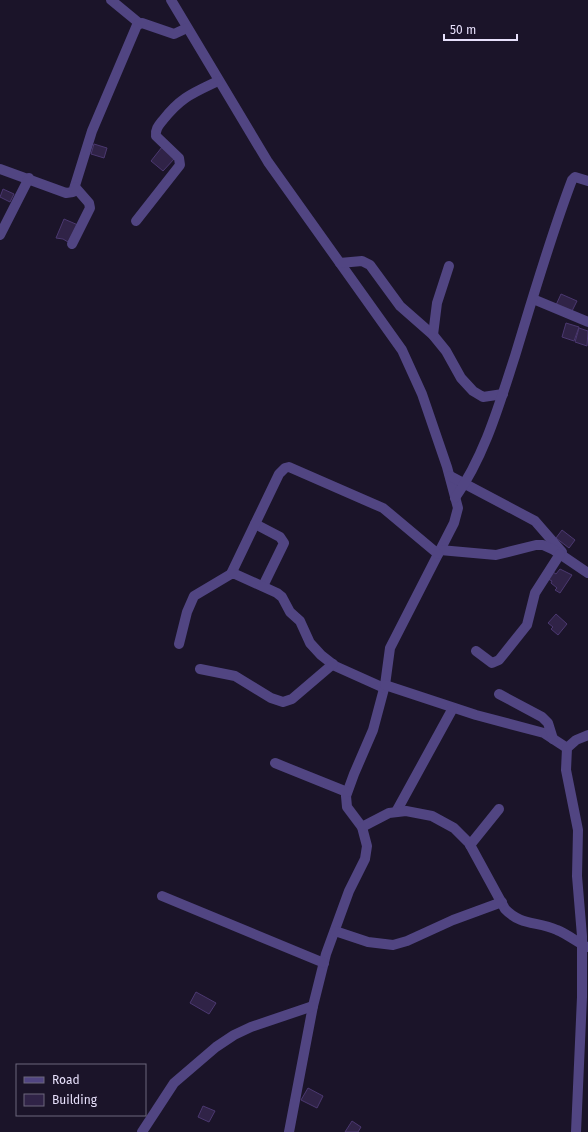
<svg xmlns="http://www.w3.org/2000/svg" width="588" height="1132" font-family="'Fira Sans',sans-serif">
<rect width="100%" height="100%" fill="#1b1429"/>
<g fill="#302347" stroke="#4b3870">
<path d="M94,144L107,148L104,158L91,154Z"/>
<path d="M162,147L175,158L163,171L151,161Z"/>
<path d="M3,189L14,194L10,202L0,197Z"/>
<path d="M64,219L78,225L68,242L63,239L56,238Z"/>
<path d="M561,294L577,301L571,313L556,305Z"/>
<path d="M566,323L579,327L574,341L562,337Z"/>
<path d="M579,328L588,331L587,346L575,342Z"/>
<path d="M562,530L575,540L569,548L556,538Z"/>
<path d="M560,569L572,575L560,593L555,590L557,588L551,583L552,581L548,579L553,572L556,574Z"/>
<path d="M556,614L567,624L558,635L551,629L553,627L548,623Z"/>
<path d="M196,992L216,1003L209,1014L190,1003Z"/>
<path d="M308,1088L323,1096L317,1108L301,1100Z"/>
<path d="M203,1106L215,1111L209,1122L198,1117Z"/>
<path d="M352,1121L361,1127L358,1132H345Z"/>
</g>
<g fill="none" stroke-linecap="round" stroke-linejoin="round">
<g stroke="#514582" stroke-width="10">
<path d="M111,0L139,23"/>
<path d="M171,0L268,162L402,350L422,394L447,467L458,508L454,523L390,648L385,685L373,730L354,774L346,796L347,807L362,827L367,846L365,859L349,891L326,954L313,1006L289,1132"/>
<path d="M0,169L66,193L73,192L92,131L137,25L142,23L174,34L187,28"/>
<path d="M136,221L180,165L179,158L156,136C155,129 159,125 163,120C181,97 193,93 218,81"/>
<path d="M0,235L29,178"/>
<path d="M72,244L90,208L89,203L75,187"/>
<path d="M340,263L362,261L370,265L400,306L433,335L446,351L461,378L473,391L483,397L503,394"/>
<path d="M533,299L588,322"/>
<path d="M433,335L437,303L449,266"/>
<path d="M450,476L535,521L562,552"/>
<path d="M455,498C485,455 499,405 515,356C533,297 550,238 572,180L575,177L588,181"/>
<path d="M255,524L280,537L284,543L263,586"/>
<path d="M440,550L496,555L536,545H543L554,550L588,573"/>
<path d="M231,574L279,474L285,468L289,467L383,508L438,554"/>
<path d="M179,644L187,612L194,596L231,574H235L277,593L282,597L290,612L300,621L310,643L321,655L335,666L384,688"/>
<path d="M476,651L492,663L499,660L527,625L535,593L560,554"/>
<path d="M200,669L235,676L271,698L283,702L292,699L333,664"/>
<path d="M385,685L476,715L544,733L567,748"/>
<path d="M499,694L542,717L548,723L553,739"/>
<path d="M275,763L347,792"/>
<path d="M396,812L453,708"/>
<path d="M362,827L389,813L406,811L432,816L454,828L469,843L505,909C521,926 537,921 557,930C567,934 577,942 587,947"/>
<path d="M470,845L499,809"/>
<path d="M162,896L324,963"/>
<path d="M335,931L368,942L393,945L407,941L453,920L502,902"/>
<path d="M142,1132L174,1083L216,1047L234,1035L251,1027L313,1006"/>
<path d="M576,1132L582,997V936L577,876L578,830L566,770L567,748L576,740L588,735"/>
</g>
</g>
<rect x="16" y="1064" width="130" height="52" fill="#1b1429" stroke="#6d667d"/>
<rect x="24" y="1077" width="20" height="6" fill="#514582" stroke="#6d667d"/>
<text x="52" y="1084" font-size="12" fill="#e7e0fb">Road</text>
<rect x="24" y="1094" width="20" height="12" fill="#302347" stroke="#6d667d"/>
<text x="52" y="1104" font-size="12" fill="#e7e0fb">Building</text>
<path d="M444 34v6h73v-6" fill="none" stroke="#e7e0fb" stroke-width="2"/>
<text x="450" y="34" font-size="12" fill="#e7e0fb" stroke="#1b1429" stroke-width="3" paint-order="stroke">50 m</text>
</svg>
